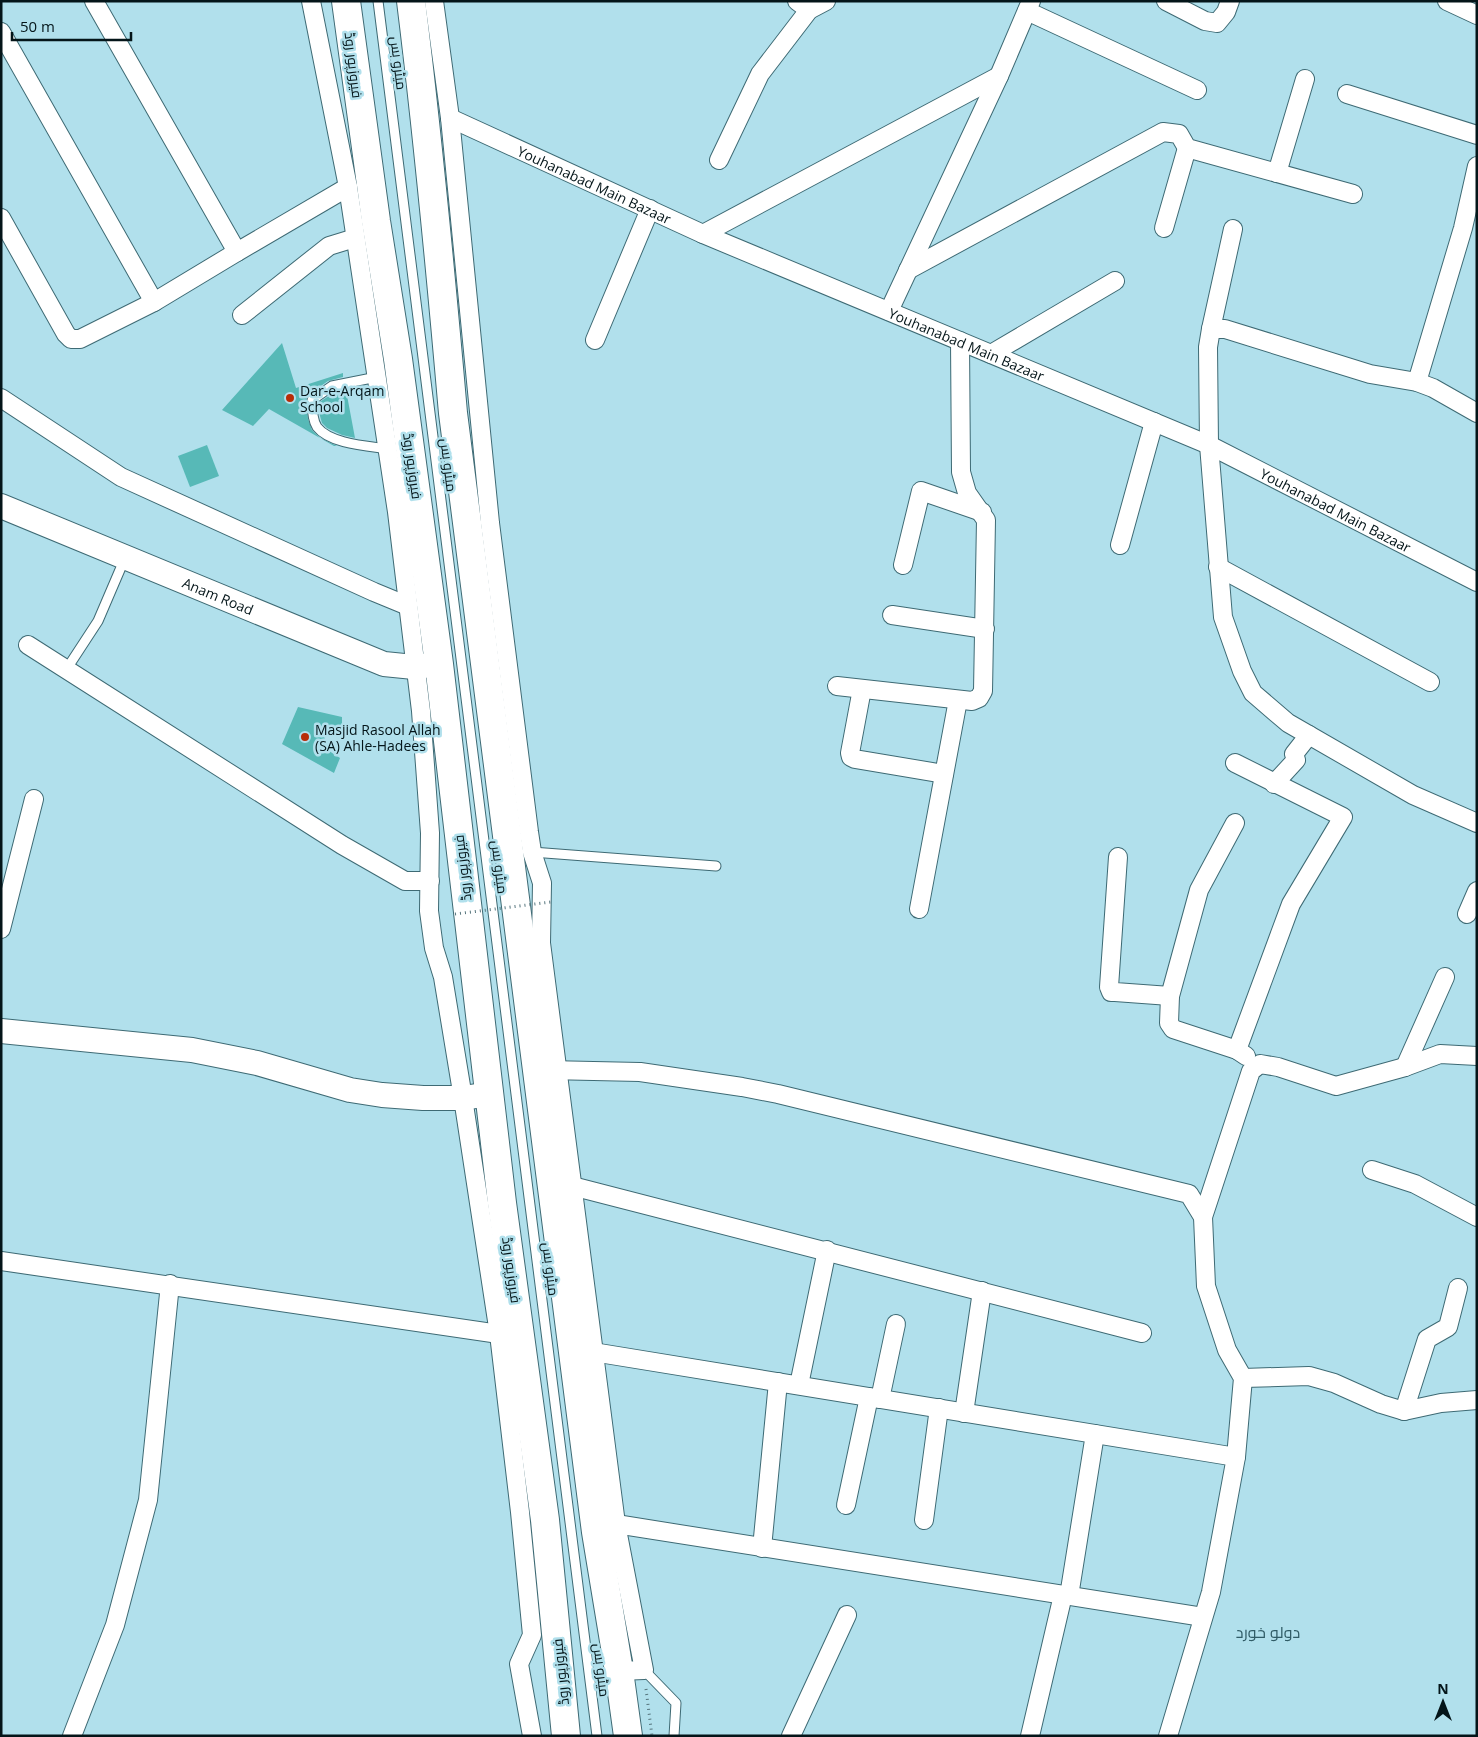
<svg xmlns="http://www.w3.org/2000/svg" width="1478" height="1737" font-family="'Open Sans',Cairo,sans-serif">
<rect width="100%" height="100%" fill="#b1e0ec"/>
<g fill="#57b9b7">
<path d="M282,343L296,388L343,373V377L328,381L308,395L306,400L308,419L312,430L320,438L337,446H334L269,409L253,426L222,410Z"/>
<path d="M346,390L355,438L342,435L327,428L322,423L320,416L318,403L335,392Z"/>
<path d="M207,445L219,476L190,487L178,456Z"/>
<path d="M298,707L342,717V729L323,726L326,749L340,758L334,773L282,744Z"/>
</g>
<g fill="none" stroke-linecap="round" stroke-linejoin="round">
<g stroke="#3e6a74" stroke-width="11">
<g id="lane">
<path d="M378,1L597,1736"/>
<path d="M377,377L332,386L312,400C312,407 313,421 317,427C330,444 368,446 388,449"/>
<path d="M66,670L98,621L125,558"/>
<path d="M532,852L716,866"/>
<path d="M644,1670L676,1703L674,1736"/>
</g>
</g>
<g stroke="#3e6a74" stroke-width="20">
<g id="street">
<path d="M94,1L237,252L348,187"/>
<path d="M311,1L348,187L397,512L421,711L430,833L429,911L434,948L443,977L463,1098L499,1334L520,1512L532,1635L519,1664L532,1736"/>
<path d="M434,1L450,118L490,523L529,832L532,852L542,883L541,943L545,974L616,1524L644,1670L619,1671"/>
<path d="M797,1L809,10"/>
<path d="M1166,1L1205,21L1217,23L1226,12L1230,1"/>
<path d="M1447,1L1477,15"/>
<path d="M1027,11L1197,90"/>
<path d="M1,32L154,302L237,252"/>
<path d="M1347,94L1477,135"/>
<path id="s1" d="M450,118L703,234L1209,445L1477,582"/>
<path d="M719,160L760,74L809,10L826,1"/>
<path d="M1277,173L1305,79"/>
<path d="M1,218L66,334L71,339H80L154,302"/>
<path d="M1164,228L1187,148"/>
<path d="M703,234L999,76"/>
<path d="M908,270L1163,132L1179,134L1187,148L1353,194"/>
<path d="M889,311L999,76L1031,1"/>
<path d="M242,315L329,246L355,238"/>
<path d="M1211,329L1233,229"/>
<path d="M595,340L650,209"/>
<path d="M991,354L1115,281"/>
<path d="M1417,382L1463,228L1477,166"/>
<path d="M1,398L121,477L374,592L408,606"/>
<path d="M1477,413L1433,388L1417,382L1370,374L1225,329H1211L1208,347L1209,445L1223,617L1242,671L1253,693L1288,723L1413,795L1477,823"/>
<path d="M1120,545L1154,422"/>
<path d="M903,565L921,491L982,512"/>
<path d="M1218,567L1430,682"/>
<path d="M892,615L985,629"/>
<path d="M28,645L342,845L405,881H430"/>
<path d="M837,686L972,701L979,698L983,691L986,520L967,493L961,472L960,341"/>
<path d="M862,689L850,753L851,757L855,759L944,774"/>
<path d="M1235,763L1343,817L1291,904L1237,1050"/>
<path d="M1274,784L1296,760L1294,754L1309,735"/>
<path d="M1235,823L1199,890L1170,996L1169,1023L1173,1029L1237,1050L1246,1056"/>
<path d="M1118,857L1109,987L1111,992H1115L1170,996"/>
<path d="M919,909L958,700"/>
<path d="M1467,914L1477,891"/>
<path d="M1,929L34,799"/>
<path d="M1405,1067L1445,977"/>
<path d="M547,1070L640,1072L742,1087L778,1094L1189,1194L1203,1217L1206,1286L1227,1350L1243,1378L1236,1457L1211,1592L1168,1736"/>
<path d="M1372,1170L1415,1184L1477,1217"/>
<path d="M572,1186L1142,1333"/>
<path d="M1203,1217L1251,1071L1260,1064L1278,1067L1336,1086L1405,1067L1440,1054L1477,1056"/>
<path d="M1,1261L499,1334H511"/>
<path d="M581,1353L593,1352L1236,1457"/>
<path d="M1243,1378L1309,1376L1334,1383L1381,1404L1404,1411L1441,1403L1477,1400"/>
<path d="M799,1385L827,1250"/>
<path d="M880,1399L896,1324"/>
<path d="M1404,1411L1427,1339L1448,1327L1458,1288"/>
<path d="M964,1413L982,1291"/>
<path d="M846,1505L869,1397"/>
<path d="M924,1520L939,1408"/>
<path d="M616,1524L1203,1617"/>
<path d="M762,1548L778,1382"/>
<path d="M1069,1596L1095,1434"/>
<path d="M72,1736L115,1625L148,1500L170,1284"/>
<path d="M791,1736L847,1615"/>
<path d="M1030,1736L1063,1595"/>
</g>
</g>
<g stroke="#3e6a74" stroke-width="26">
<g id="secondary">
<path id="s2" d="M1,506L384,664L414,667L439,664"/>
<path d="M1,1031L192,1050L257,1063L350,1090L382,1095L423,1098H463L490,1094"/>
</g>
</g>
<g stroke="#3e6a74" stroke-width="30">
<g id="primary">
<path d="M346,1L376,221L398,359L439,664L502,1203L545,1520L566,1736"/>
<path d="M411,1C428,138 441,275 453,413L596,1532L619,1671L628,1736"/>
</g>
</g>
<path stroke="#56757d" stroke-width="3" stroke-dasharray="1 4" stroke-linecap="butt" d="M646,1689L652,1736"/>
<use href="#lane" stroke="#fff" stroke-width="9"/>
<use href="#street" stroke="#fff" stroke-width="18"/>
<use href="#secondary" stroke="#fff" stroke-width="24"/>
<use href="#primary" stroke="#fff" stroke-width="28"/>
<path stroke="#56757d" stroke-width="3" stroke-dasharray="1 4" stroke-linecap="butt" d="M455,914L551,902"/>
</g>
<g fill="#b72d07" stroke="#b1e0ec" stroke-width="2">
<circle cx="290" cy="398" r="5"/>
<circle cx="305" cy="737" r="5"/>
</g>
<g text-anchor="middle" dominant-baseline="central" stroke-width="5" stroke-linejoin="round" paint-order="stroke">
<g font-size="14" fill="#041519" stroke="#b1e0ec">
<text transform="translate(399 63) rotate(83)">میٹرو بس</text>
<text transform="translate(354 65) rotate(83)">فیروزپور روڈ</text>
<text stroke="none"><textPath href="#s1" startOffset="159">Youhanabad Main Bazaar</textPath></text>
<text stroke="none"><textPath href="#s1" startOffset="564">Youhanabad Main Bazaar</textPath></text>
<text transform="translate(449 465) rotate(83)">میٹرو بس</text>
<text transform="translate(413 466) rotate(82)">فیروزپور روڈ</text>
<text stroke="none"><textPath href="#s1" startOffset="969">Youhanabad Main Bazaar</textPath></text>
<text stroke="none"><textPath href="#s2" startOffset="235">Anam Road</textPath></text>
<text transform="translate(500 867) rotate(83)">میٹرو بس</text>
<text transform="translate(462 868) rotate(-97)">فیروزپور روڈ</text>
<text transform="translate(551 1269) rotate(83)">میٹرو بس</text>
<text transform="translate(512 1270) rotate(82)">فیروزپور روڈ</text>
<text transform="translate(602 1670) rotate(83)">میٹرو بس</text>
<text transform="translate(560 1672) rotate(-96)">فیروزپور روڈ</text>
</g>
<g font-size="14" fill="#041519" stroke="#b1e0ec" text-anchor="start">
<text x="300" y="390">Dar-e-Arqam<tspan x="300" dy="16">School</tspan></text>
<text x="315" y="729">Masjid Rasool Allah<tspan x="315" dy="16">(SA) Ahle-Hadees</tspan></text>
</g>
<g font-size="16" fill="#305c66" stroke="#b1e0ec">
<text x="1268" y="1632">دولو خورد</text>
</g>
</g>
<rect width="1478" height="1737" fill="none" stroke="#041519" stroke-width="5"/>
<g transform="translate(1443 1702)" stroke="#b1e0ec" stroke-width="4" paint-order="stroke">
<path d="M0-4L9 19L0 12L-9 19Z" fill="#041519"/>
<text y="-8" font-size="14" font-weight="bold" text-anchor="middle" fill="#041519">N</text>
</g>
<path d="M12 32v8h119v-8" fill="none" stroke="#041519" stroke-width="2.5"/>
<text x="20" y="32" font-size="15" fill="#041519" stroke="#b1e0ec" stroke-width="4" paint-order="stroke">50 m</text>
</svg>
